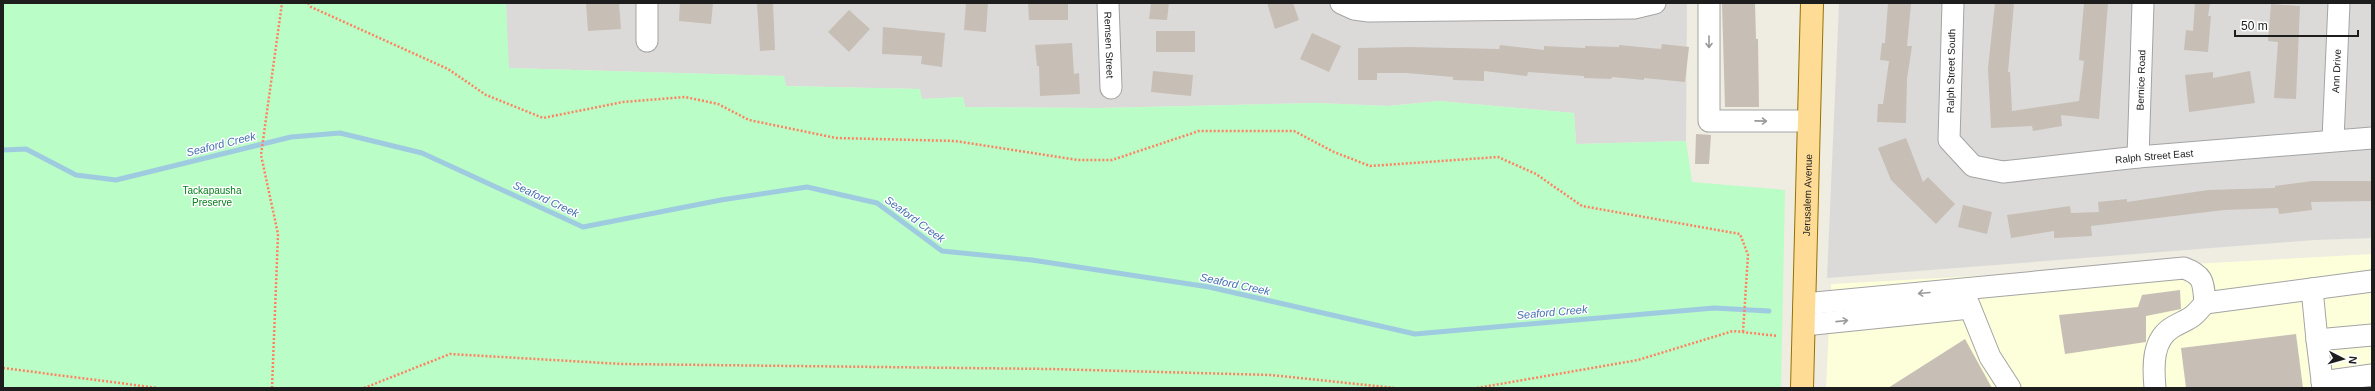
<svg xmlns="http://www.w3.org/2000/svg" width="2375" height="391" font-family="Helvetica,sans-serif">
<rect width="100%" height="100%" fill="#efece1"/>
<g fill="#dbdad9">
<path d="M494,3H1687L1686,141L1576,144L1574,113L1439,101L1388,106L1317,103L1101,108L965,107L963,97L922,99L919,89L786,86L783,76L508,68L506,5Z"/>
<path d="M1839,3H2372V238L2315,240L1827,278Z"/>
</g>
<path fill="#fcffda" d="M2372,254V388H1826L1831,284Z"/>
<path fill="#bafdc6" d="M3,3H494L506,4L509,68L784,76L786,86L920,89L922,99L963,97L965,107L1101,108L1317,103L1388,106L1439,101L1574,113L1576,144L1686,141L1692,182L1785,190L1781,388H3Z"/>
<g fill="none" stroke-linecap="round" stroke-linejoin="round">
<path stroke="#9fcbe0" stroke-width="5" d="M3,150L26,149L76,175L116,180L291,137L340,133L422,153L583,227L721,200L807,187L877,203L942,251L1032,260L1209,287L1415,334L1714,308L1769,311"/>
</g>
<g fill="#c7beb5">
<path d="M586,3H619L621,29L588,31Z"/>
<path d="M680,3H713L711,24L679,21Z"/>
<path d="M757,3H773L775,50L760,51Z"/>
<path d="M966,3H988L986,32L964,30Z"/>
<path d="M1028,3H1068V20H1029Z"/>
<path d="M1151,3H1169L1167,20L1149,19Z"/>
<path d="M1267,3H1293L1299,20L1275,29Z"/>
<path d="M1722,3H1755L1756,39H1758L1759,107H1725Z"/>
<path d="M1888,3L1911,4L1907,46H1912L1907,79L1906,123L1877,122L1878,104H1883L1889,61L1880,60L1882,43H1885Z"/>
<path d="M1995,3H2014L2008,72H2010L2012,111L2079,101L2084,61L2079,60L2084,3H2108L2099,119L2061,115L2062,126L2033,131L2032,126L1991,128L1988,68Z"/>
<path d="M2195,3H2210L2208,16H2211L2208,52L2184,50L2186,30L2193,31Z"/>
<path d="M2271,4L2300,6L2296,99L2274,98L2278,42L2268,41Z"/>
<path d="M849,10L870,29L849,52L828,32Z"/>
<path d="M883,27L945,33L942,67L921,64L922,56L882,54Z"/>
<rect x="1156" y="31" width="39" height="21"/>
<path d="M1312,33L1341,46L1329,72L1300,59Z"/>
<path d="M1072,43L1074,74L1079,73L1080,94L1040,96L1039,66H1037L1035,45Z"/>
<path d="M1662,44L1689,47L1685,82L1644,78V80L1612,77L1611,79L1584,78V76L1528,72L1527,76L1484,71V81L1453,80V77L1407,73H1377V80H1358V48L1409,47L1499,49L1500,45L1544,50V46L1585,48V46L1619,47V45L1661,49Z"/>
<path d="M1153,71L1193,75L1191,96L1151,92Z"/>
<path d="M2250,71L2255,103L2189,112L2185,75L2213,72V78Z"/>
<path d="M1696,134L1711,135L1709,164H1695Z"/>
<path d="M1906,138L1923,182L1928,177L1955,204L1936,224L1891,180L1878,148Z"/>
<path d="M2312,181H2372V201L2311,202L2312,210L2279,214L2278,208L2224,210L2091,226L2092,236L2054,238V231L2011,238L2007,215L2070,206L2071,213L2099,212L2098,202L2127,199V202L2208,190L2275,188V186Z"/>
<path d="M1963,205L1992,212L1987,234L1958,227Z"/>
<path d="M2180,290L2181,309L2146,316V342L2065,354L2059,315L2138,307L2142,295Z"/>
<path d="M2296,334L2303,388H2186L2181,348Z"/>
<path d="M1965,339L1992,388H1888Z"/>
</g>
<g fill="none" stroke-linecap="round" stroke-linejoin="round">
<g stroke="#a4a4a4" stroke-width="23">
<g id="minor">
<path d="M647,3V41"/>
<path id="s1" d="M1108,3L1111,88"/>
<path d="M1341,3L1354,9L1369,11L1634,8L1655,3"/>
<path d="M1709,3V121H1809"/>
<path id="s2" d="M1953,3L1949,140L1973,166L2003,172L2138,157L2372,138"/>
<path id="s3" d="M2333,139L2339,3"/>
<path id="s4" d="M2138,157L2143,3"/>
<path d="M2312,289L2317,340"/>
<path d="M1965,295L1990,357L2010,388"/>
<path d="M2205,303L2372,281"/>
<path d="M1804,304L2184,268C2205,276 2203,283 2205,303C2191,320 2191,317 2173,327C2152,339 2153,366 2155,388"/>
<path d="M1804,325L1970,308"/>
<path d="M2322,382L2372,375"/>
<path d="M2323,388L2317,340L2372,335"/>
</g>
</g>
<g stroke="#957200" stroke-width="24">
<g id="major">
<path id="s5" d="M1802,388L1812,3"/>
</g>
</g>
<g stroke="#ff8162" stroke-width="2.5" stroke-dasharray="2 2" stroke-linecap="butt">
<path d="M308,3L311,7L448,69L486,95L543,118L623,102L685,97L718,104L749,120L836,138L955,141L1078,160H1112L1199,131H1294L1334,152L1370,166L1498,157L1536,174L1582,206L1740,234L1748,255L1743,332"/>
<path d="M3,368L158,388"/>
<path d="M272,388L278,234L261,155L282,3"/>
<path d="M364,388L450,354L622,364L1050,369L1271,375L1395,388"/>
<path d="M1477,388L1638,360L1733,331L1778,336"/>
</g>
<use href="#minor" stroke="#fff" stroke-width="21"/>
<use href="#major" stroke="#ffdc96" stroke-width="22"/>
</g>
<defs><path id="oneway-shaft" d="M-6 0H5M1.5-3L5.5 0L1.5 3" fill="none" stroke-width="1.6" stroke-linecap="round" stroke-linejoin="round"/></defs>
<g stroke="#999">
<use href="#oneway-shaft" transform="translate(1709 42) rotate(90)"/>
<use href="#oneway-shaft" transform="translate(1761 121) rotate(1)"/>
<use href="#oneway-shaft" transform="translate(1924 293) rotate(175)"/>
<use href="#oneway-shaft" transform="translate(1842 321) rotate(-6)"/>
</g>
<g text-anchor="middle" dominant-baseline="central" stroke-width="3" stroke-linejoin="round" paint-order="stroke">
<g font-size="10" fill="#1d1d1d" stroke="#fff">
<text stroke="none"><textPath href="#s1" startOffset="42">Remsen Street</textPath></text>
<text transform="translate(1951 71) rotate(-89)">Ralph Street South</text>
<text stroke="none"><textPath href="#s3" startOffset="68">Ann Drive</textPath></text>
<text stroke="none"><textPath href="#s4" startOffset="77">Bernice Road</textPath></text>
<text stroke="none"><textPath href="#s2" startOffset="355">Ralph Street East</textPath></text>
<text stroke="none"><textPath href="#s5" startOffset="193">Jerusalem Avenue</textPath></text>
</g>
<g font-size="10" fill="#04811b" stroke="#fff">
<text x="212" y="190">Tackapausha<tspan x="212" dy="12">Preserve</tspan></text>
</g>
<g font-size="11" font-style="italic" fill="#4370b2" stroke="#fff">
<text transform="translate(221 144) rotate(-14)">Seaford Creek</text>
<text transform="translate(546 199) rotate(25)">Seaford Creek</text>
<text transform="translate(915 219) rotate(36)">Seaford Creek</text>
<text transform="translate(1235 284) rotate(12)">Seaford Creek</text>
<text transform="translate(1552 312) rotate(-5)">Seaford Creek</text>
</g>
</g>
<rect width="2375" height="391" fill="none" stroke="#1d1d1d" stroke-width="8"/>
<g transform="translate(2343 359) rotate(96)" stroke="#ffffff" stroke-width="3" paint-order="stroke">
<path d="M0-3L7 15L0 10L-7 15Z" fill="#1d1d1d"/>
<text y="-6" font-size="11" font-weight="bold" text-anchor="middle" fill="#1d1d1d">N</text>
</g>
<path d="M2235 30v6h123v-6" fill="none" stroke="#1d1d1d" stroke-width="2"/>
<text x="2241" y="30" font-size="12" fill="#1d1d1d" stroke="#ffffff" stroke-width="3" paint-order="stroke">50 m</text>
</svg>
